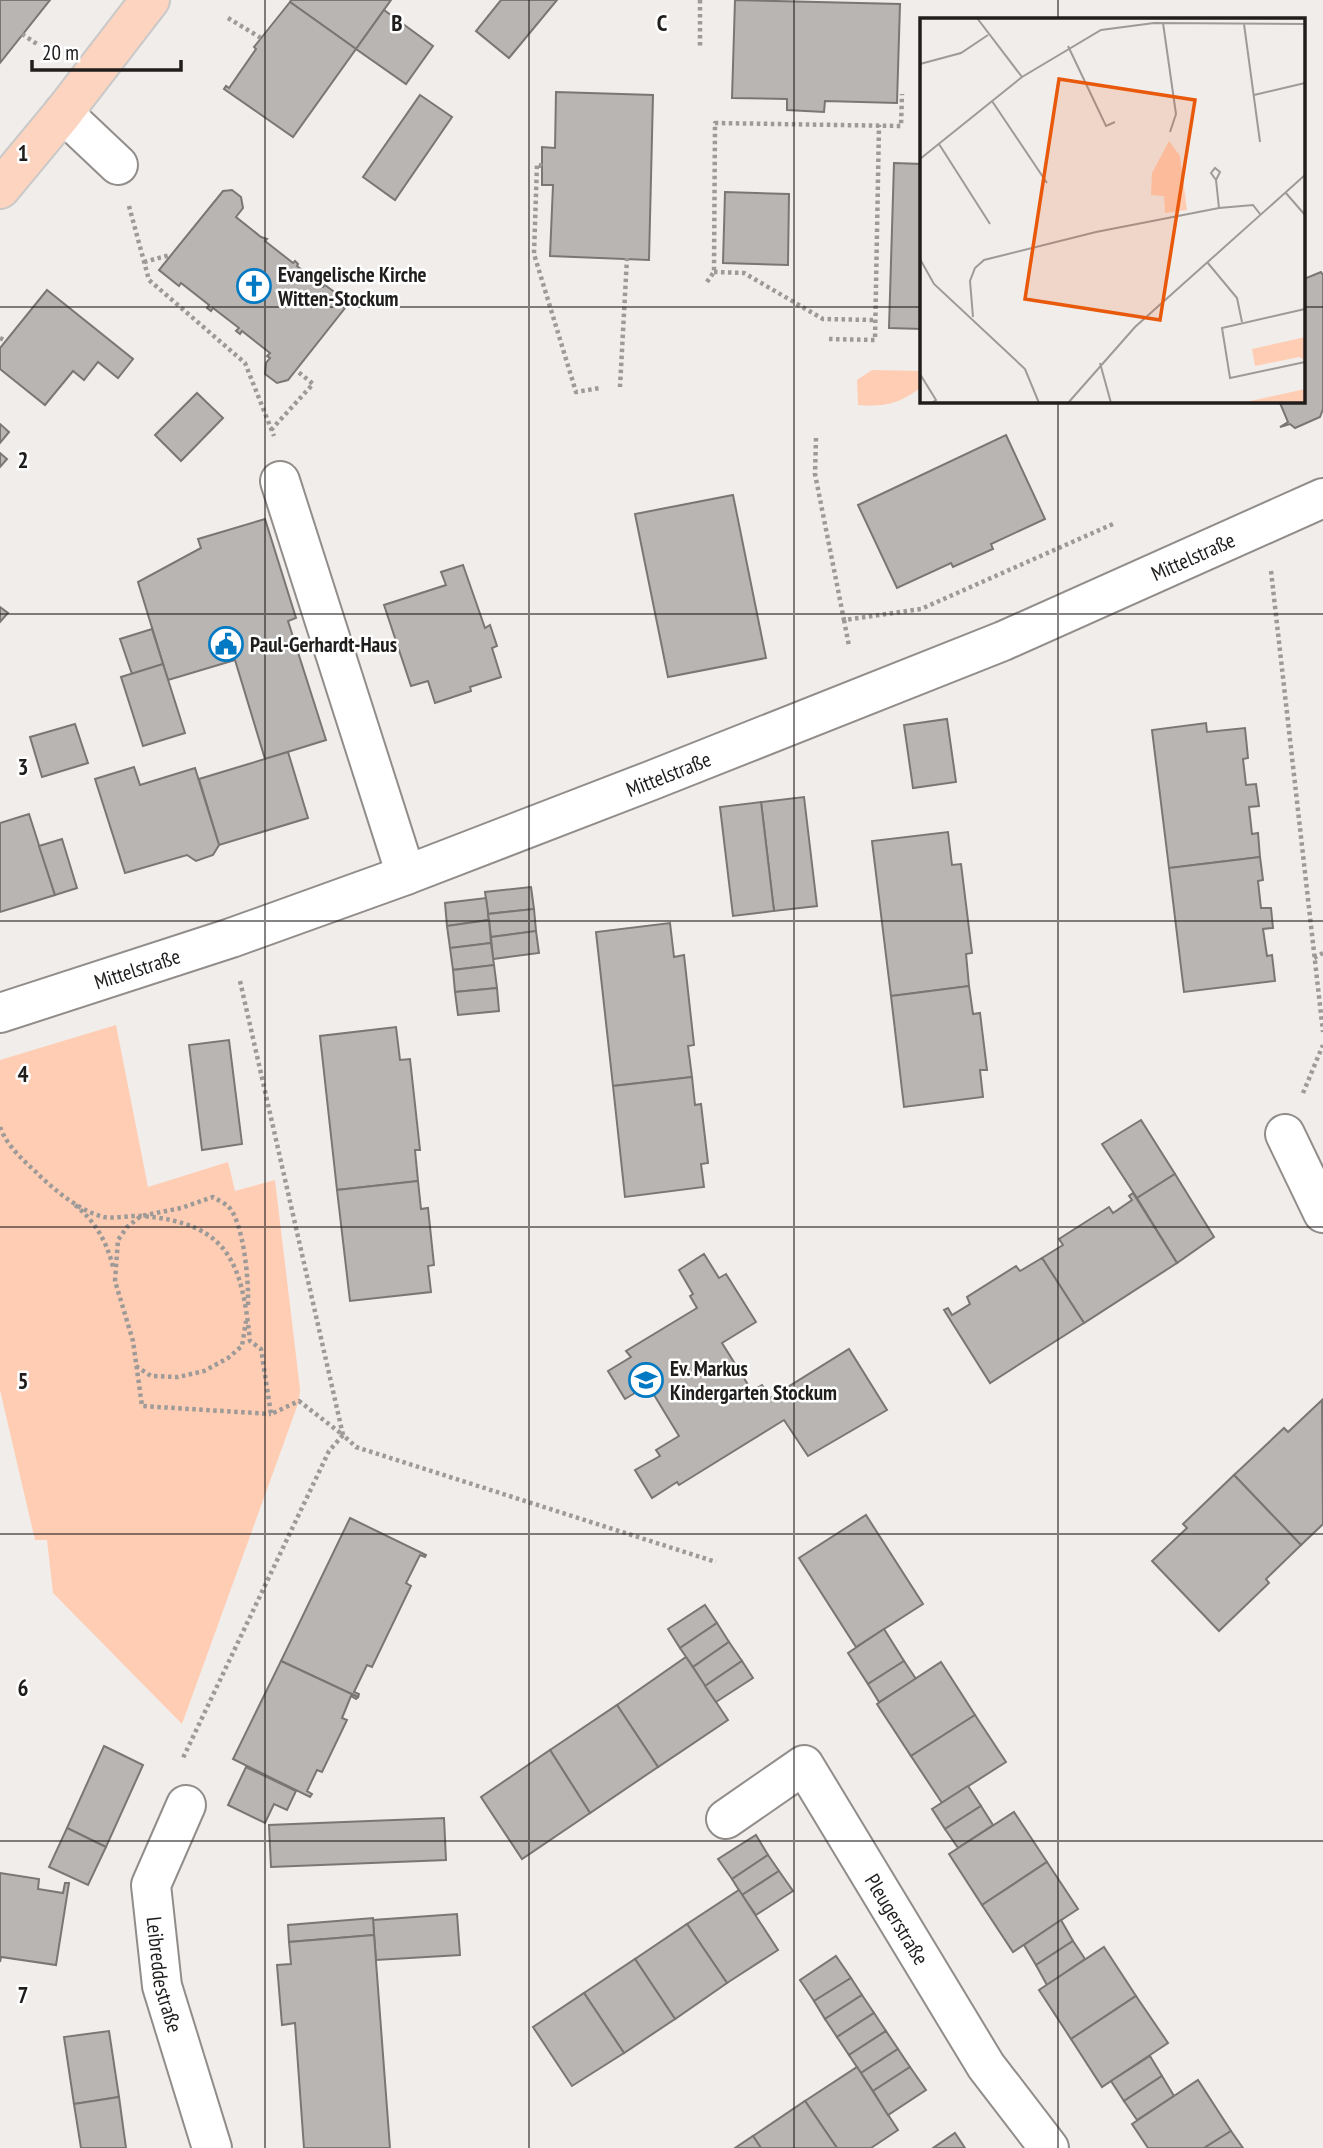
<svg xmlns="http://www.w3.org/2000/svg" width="1323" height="2148" font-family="'PT Sans Narrow',sans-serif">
<rect width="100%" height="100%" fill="#f1edea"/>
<g fill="#ffcdb3">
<path d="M872,370L922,371V387C898,404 886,407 858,405L857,380Z"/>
<path d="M116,1025L148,1187L228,1162L235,1191L275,1180L300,1389L299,1401L182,1724L53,1593L47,1540H35L0,1390V1060Z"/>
</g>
<g fill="#b9b5b2" stroke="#7a7674" stroke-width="2">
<path d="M0,0H50L0,63Z"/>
<path d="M291,0H391L356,49L290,2Z"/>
<path d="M501,0H557L509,58L476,31Z"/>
<path d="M735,0L900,4L897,103L825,101L824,112L787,110V99L732,98Z"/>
<path d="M290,2L356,49L293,137L224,89L226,86L229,88L256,49L254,47Z"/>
<path d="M384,10L433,46L406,84L356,49Z"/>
<path d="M556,92L653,95L649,260L550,256L553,185H542V147L555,148Z"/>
<path d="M420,95L452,117L395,200L363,177Z"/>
<path d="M894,163L922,164V329L889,328Z"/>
<path d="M232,190L241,197L243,208L236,217L261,237L267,239L265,241L293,263L295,261L298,264L297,266L323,287L325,285L349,303L288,380L277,383L265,374L266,363L270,358L267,356L270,353L242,331L240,334L236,331L239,328L213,308L211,311L207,308L209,305L181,283L179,286L159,270L223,191Z"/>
<path d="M725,192L789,194L788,265L723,263Z"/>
<path d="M1321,272L1323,275V409L1320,417L1295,428L1290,424L1280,427L1288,422L1280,403L1269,401H1304V279Z"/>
<path d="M47,290L133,359L118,378L98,362L84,380L73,371L45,405L0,369V348Z"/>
<path d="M197,393L223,418L181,461L155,435Z"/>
<path d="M0,424L9,432L0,443Z"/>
<path d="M1006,435L1045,519L991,544L993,549L953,567L951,563L897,588L858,505Z"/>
<path d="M0,453L7,459L0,467Z"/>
<path d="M733,495L766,658L668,677L635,514Z"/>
<path d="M265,519L296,618L288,621L326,740L265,759L235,660L168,680L138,582L201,548L198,539Z"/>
<path d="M463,565L485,628L490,625L497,646L492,648L501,677L470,687L471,691L435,703L428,681L411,686L384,605L446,585L441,572Z"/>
<path d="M0,607L8,613L0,622Z"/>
<path d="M152,629L163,664L132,674L120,639Z"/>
<path d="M163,664L185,733L143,746L121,677Z"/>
<path d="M947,719L956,782L913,788L904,725Z"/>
<path d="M1206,723L1207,732L1245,728L1248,758L1243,759L1246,785L1256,784L1259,806L1249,807L1252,834L1258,833L1260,857L1169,868L1152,730Z"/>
<path d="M75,724L88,763L42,777L30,737Z"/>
<path d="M288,752L308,818L219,845L199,779Z"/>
<path d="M134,767L140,785L195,768L219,845L213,855L196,861L187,855L125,873L95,779Z"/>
<path d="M804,797L817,906L774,911L761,802Z"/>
<path d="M761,802L774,911L733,916L720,807Z"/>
<path d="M29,814L55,895L0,912V823Z"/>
<path d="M948,832L952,865L961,864L972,953L966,954L969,986L891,996L872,841Z"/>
<path d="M62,839L77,888L55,895L39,846Z"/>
<path d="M1260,857L1263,880L1258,881L1261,908H1271L1273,928L1263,929L1267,956L1272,955L1275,981L1184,992L1169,868Z"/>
<path d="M531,887L534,909L488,914L485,892Z"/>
<path d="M486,898L489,920L447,926L445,903Z"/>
<path d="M534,909L536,931L491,937L488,914Z"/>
<path d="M489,920L491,943L450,948L447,926Z"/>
<path d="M670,923L674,957L684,955L694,1045L688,1046L692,1077L613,1086L596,932Z"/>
<path d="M536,931L539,953L493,959L491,937Z"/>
<path d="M491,943L494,965L453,970L450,948Z"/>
<path d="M494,965L497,988L455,992L453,970Z"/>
<path d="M969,986L973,1014L980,1013L987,1070H980L983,1097L904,1107L891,996Z"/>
<path d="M497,988L499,1011L458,1015L455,992Z"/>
<path d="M396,1027L400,1060L410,1059L420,1150H415L418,1181L337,1190L320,1036Z"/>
<path d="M229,1040L242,1144L202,1150L189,1045Z"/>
<path d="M692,1077L695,1105L701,1104L708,1163L701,1164L704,1187L625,1197L613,1086Z"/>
<path d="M1141,1120L1175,1174L1137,1198L1102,1144Z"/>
<path d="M1175,1174L1214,1237L1177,1263L1137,1198Z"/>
<path d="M418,1181L421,1209L428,1208L434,1265L428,1266L431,1292L350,1301L337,1190Z"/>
<path d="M1133,1193L1177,1263L1084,1323L1042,1258L1063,1245L1059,1239L1109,1207L1113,1213L1132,1200L1129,1196Z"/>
<path d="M704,1254L719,1278L726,1274L756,1322L722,1343L752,1391L762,1385L770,1398L849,1349L887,1410L808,1456L784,1420L679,1485L677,1482L652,1498L635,1470L660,1456L656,1450L679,1436L648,1385L625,1399L608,1371L631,1357L626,1351L697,1308L690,1296L693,1294L679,1270Z"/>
<path d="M1042,1258L1084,1323L990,1383L944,1310L948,1308L952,1315L970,1304L967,1297L1016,1266L1020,1271Z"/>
<path d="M1322,1400L1323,1524L1301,1545L1234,1475L1284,1428L1288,1432Z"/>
<path d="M1234,1475L1301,1545L1266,1579L1269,1583L1219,1631L1152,1561L1187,1528L1183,1524Z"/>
<path d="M866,1515L923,1604L856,1647L799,1558Z"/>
<path d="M350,1518L426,1555L425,1557L420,1555L406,1583L411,1586L372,1667L367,1665L354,1692L359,1694L358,1697L281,1661Z"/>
<path d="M705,1605L717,1623L680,1648L668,1629Z"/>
<path d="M717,1623L729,1642L693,1667L680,1648Z"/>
<path d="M884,1629L904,1661L868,1684L848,1653Z"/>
<path d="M729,1642L742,1661L705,1686L693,1667Z"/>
<path d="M686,1657L728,1720L658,1767L617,1705Z"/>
<path d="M281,1661L358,1697L356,1699L351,1696L342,1718L347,1720L322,1772L317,1770L307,1791L312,1794L310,1797L233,1759Z"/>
<path d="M742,1661L753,1678L716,1702L705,1686Z"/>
<path d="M904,1661L916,1679L879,1702L868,1684Z"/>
<path d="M941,1662L975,1715L911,1756L877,1704Z"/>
<path d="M617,1705L658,1767L590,1813L550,1750Z"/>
<path d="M975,1715L1006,1762L942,1803L911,1756Z"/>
<path d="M104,1746L143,1765L106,1847L67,1828Z"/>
<path d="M550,1750L590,1813L522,1859L481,1797Z"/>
<path d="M246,1767L296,1791L287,1810L274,1804L265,1823L228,1805Z"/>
<path d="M968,1786L981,1806L945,1829L932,1809Z"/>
<path d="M981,1806L993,1825L958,1848L945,1829Z"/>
<path d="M1014,1812L1047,1862L982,1905L949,1854Z"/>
<path d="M444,1818L446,1860L271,1867L269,1825Z"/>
<path d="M67,1828L106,1847L88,1885L49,1867Z"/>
<path d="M756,1835L768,1855L732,1879L718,1859Z"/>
<path d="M768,1855L779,1871L742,1895L732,1879Z"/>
<path d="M1047,1862L1078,1909L1013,1952L982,1905Z"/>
<path d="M779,1871L793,1891L756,1915L742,1895Z"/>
<path d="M0,1873L39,1879L38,1889L63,1893L65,1883H69L56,1965L1,1957L0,1962Z"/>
<path d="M739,1890L778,1950L727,1983L687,1924Z"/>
<path d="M457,1914L460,1955L376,1960L373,1920Z"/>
<path d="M373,1918L374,1935L289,1942L288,1925Z"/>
<path d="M1061,1920L1073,1941L1036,1965L1024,1945Z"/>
<path d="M687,1924L727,1983L675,2019L635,1959Z"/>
<path d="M374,1935L390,2148H304L295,2023L282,2025L277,1965L291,1964L289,1942Z"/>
<path d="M1073,1941L1085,1959L1047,1985L1036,1965Z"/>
<path d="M1104,1947L1136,1996L1071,2039L1039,1990Z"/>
<path d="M836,1956L851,1978L814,2001L800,1980Z"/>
<path d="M635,1959L675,2019L624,2053L584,1993Z"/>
<path d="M851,1978L862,1995L825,2019L814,2001Z"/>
<path d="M584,1993L624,2053L572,2086L533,2027Z"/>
<path d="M862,1995L874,2013L837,2037L825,2019Z"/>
<path d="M1136,1996L1168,2043L1102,2087L1071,2039Z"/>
<path d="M874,2013L886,2031L849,2055L837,2037Z"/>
<path d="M109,2031L119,2097L74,2104L64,2037Z"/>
<path d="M886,2031L898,2049L861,2073L849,2055Z"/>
<path d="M898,2049L910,2067L873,2091L861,2073Z"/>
<path d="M1150,2056L1162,2076L1124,2101L1111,2081Z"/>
<path d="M857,2067L898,2130L871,2148H837L805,2101Z"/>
<path d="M910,2067L926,2090L888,2115L873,2091Z"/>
<path d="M1162,2076L1174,2096L1137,2120L1124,2101Z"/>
<path d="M1198,2080L1231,2131L1204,2148H1148L1132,2124Z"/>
<path d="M119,2097L126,2148H81L74,2104Z"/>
<path d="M805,2101L837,2148H761L753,2136Z"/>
<path d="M1231,2131L1243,2148H1204Z"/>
<path d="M955,2133L965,2148H933Z"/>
<path d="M753,2136L761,2148H735Z"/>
</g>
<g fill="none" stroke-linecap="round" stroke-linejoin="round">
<g stroke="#918d8b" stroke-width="42">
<g id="minor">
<path d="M63,113L118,165"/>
<path d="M280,481L406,875"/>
<path id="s1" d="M0,1013L231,938L406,875L650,781L1003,641L1323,498"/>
<path d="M1285,1134L1323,1213"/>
<path id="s2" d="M186,1805L151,1885L162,1986L212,2148"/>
<path id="s3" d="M726,1819L804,1765L986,2066L1049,2148"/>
</g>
</g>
<g stroke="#c9c9c9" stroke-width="42">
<path id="major" d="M0,189L63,113L150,0"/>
</g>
<g stroke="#9d9a98" stroke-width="4.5" stroke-dasharray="3.5 3.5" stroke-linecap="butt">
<path d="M700,0V47"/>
<path d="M228,18L261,38"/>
<path d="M22,34L37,44"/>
<path d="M542,166L537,164L534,254L576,392L600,388"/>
<path d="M129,206L149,280L245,363L274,436"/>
<path d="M144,262L170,255"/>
<path d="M714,272L744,273L823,319L875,320"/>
<path d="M707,282L714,272L715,123L901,126L902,94"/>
<path d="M0,338L6,341"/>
<path d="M829,339L875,340L879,125"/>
<path d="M620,387L627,258"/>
<path d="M271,430L313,384L296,370"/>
<path d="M816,438L815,474L844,620L921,609L1113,524"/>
<path d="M1271,571L1323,1032"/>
<path d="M844,620L849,646"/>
<path d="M1314,958L1323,953"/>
<path d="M240,981L343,1435L356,1447L716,1562"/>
<path d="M1303,1093L1323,1045"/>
<path d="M0,1127C7,1146 23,1160 37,1173C54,1190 81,1212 104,1217C116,1219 130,1215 142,1216C229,1223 242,1263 250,1341L261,1349L271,1414L299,1401L343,1435L329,1451L182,1760"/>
<path d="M75,1205C95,1221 107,1242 113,1267"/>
<path d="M248,1305C249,1283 244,1222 228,1206C224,1203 218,1200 213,1197L181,1208L141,1216L127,1227L118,1240L115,1281L133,1341L142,1406L271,1414"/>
<path d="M136,1366L151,1376L178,1377L204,1371L228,1358L242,1346L246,1321"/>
</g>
<use href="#minor" stroke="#fff" stroke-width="38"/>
<use href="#major" stroke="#fcd4bf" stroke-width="38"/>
</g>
<path fill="none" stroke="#201e1d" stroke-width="2" stroke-opacity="0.55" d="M265,0V2148M529,0V2148M794,0V2148M1058,0V19M0,307H922M1304,307H1323M1058,401V2148M0,614H1323M0,921H1323M0,1227H1323M0,1534H1323M0,1841H1323"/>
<defs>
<g id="church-ring" transform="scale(1.75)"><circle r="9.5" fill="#fff" stroke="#0179c3" stroke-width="1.5"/><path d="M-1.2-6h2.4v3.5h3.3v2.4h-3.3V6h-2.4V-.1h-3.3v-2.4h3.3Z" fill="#0179c3"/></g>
<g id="civic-ring" transform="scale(1.75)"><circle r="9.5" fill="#fff" stroke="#0179c3" stroke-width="1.5"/><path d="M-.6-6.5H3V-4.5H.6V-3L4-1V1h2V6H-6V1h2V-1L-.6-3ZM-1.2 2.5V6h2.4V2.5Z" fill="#0179c3"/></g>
<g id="school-ring" transform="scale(1.75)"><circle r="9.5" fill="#fff" stroke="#0179c3" stroke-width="1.5"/><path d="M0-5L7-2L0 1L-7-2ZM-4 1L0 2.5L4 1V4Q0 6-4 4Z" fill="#0179c3"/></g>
</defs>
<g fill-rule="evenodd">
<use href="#church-ring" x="254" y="286"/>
<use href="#civic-ring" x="226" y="644"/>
<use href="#school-ring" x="646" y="1380"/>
</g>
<g text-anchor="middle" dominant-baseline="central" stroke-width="5" stroke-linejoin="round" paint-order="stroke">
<g font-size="21" font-weight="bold" fill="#201e1d" stroke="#fff" text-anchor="start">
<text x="278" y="274">Evangelische Kirche<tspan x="278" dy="24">Witten-Stockum</tspan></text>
<text x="250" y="644">Paul-Gerhardt-Haus</text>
<text x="670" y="1368">Ev. Markus<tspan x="670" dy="24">Kindergarten Stockum</tspan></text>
</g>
<g font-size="21" fill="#201e1d" stroke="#fff">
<text stroke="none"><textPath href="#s1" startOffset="1278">Mittelstraße</textPath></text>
<text stroke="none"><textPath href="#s1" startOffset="710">Mittelstraße</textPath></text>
<text stroke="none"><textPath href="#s1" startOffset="144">Mittelstraße</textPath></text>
<text stroke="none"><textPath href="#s3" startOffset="275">Pleugerstraße</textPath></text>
<text stroke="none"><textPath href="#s2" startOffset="178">Leibreddestraße</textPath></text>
</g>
</g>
<g transform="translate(920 18)">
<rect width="385" height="385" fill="#f1edea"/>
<path d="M249,123L260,138L267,192L245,195L244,178L231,177L232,155ZM385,319V342L379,339L335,348L332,331ZM385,371V385H319H321Z" fill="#ffcdb3"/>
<path fill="none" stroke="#9d9a98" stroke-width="2" d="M57,0L102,59M243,5L256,96L250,114M324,6L340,124M148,28L186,108L195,104M0,46L41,35L68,17M334,77L385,65M72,83L127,165M19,126L70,206M0,141L102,59L181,12L234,5L385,6M296,162L291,155L295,150L300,154L296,162L299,190M365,174L385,197M0,241L14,266L105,351L119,385M287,244L317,280L322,304M385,291L302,310L310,360L385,344M53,299L50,263L55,250L64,242L176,214L299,190L333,187L340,196M180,345L191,385M0,356L16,382L12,385M148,385L215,309L385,157"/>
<path fill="#e8590c" fill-opacity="0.15" stroke="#e8590c" stroke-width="3.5" d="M139,61L275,82L240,302L105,281Z"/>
<rect width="385" height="385" fill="none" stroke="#201e1d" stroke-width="3.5"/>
</g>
<g font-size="23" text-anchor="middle" font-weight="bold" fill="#201e1d" stroke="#fff" stroke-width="5" stroke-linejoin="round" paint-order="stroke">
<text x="397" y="31">B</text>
<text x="662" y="31">C</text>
<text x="23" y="161">1</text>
<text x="23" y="468">2</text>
<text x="23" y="775">3</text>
<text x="23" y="1082">4</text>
<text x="23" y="1389">5</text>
<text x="23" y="1696">6</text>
<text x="23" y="2003">7</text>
</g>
<path d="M32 60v10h149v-10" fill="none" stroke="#201e1d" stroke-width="3.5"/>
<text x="42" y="60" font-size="21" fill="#201e1d" stroke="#ffffff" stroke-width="5" paint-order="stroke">20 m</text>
</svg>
